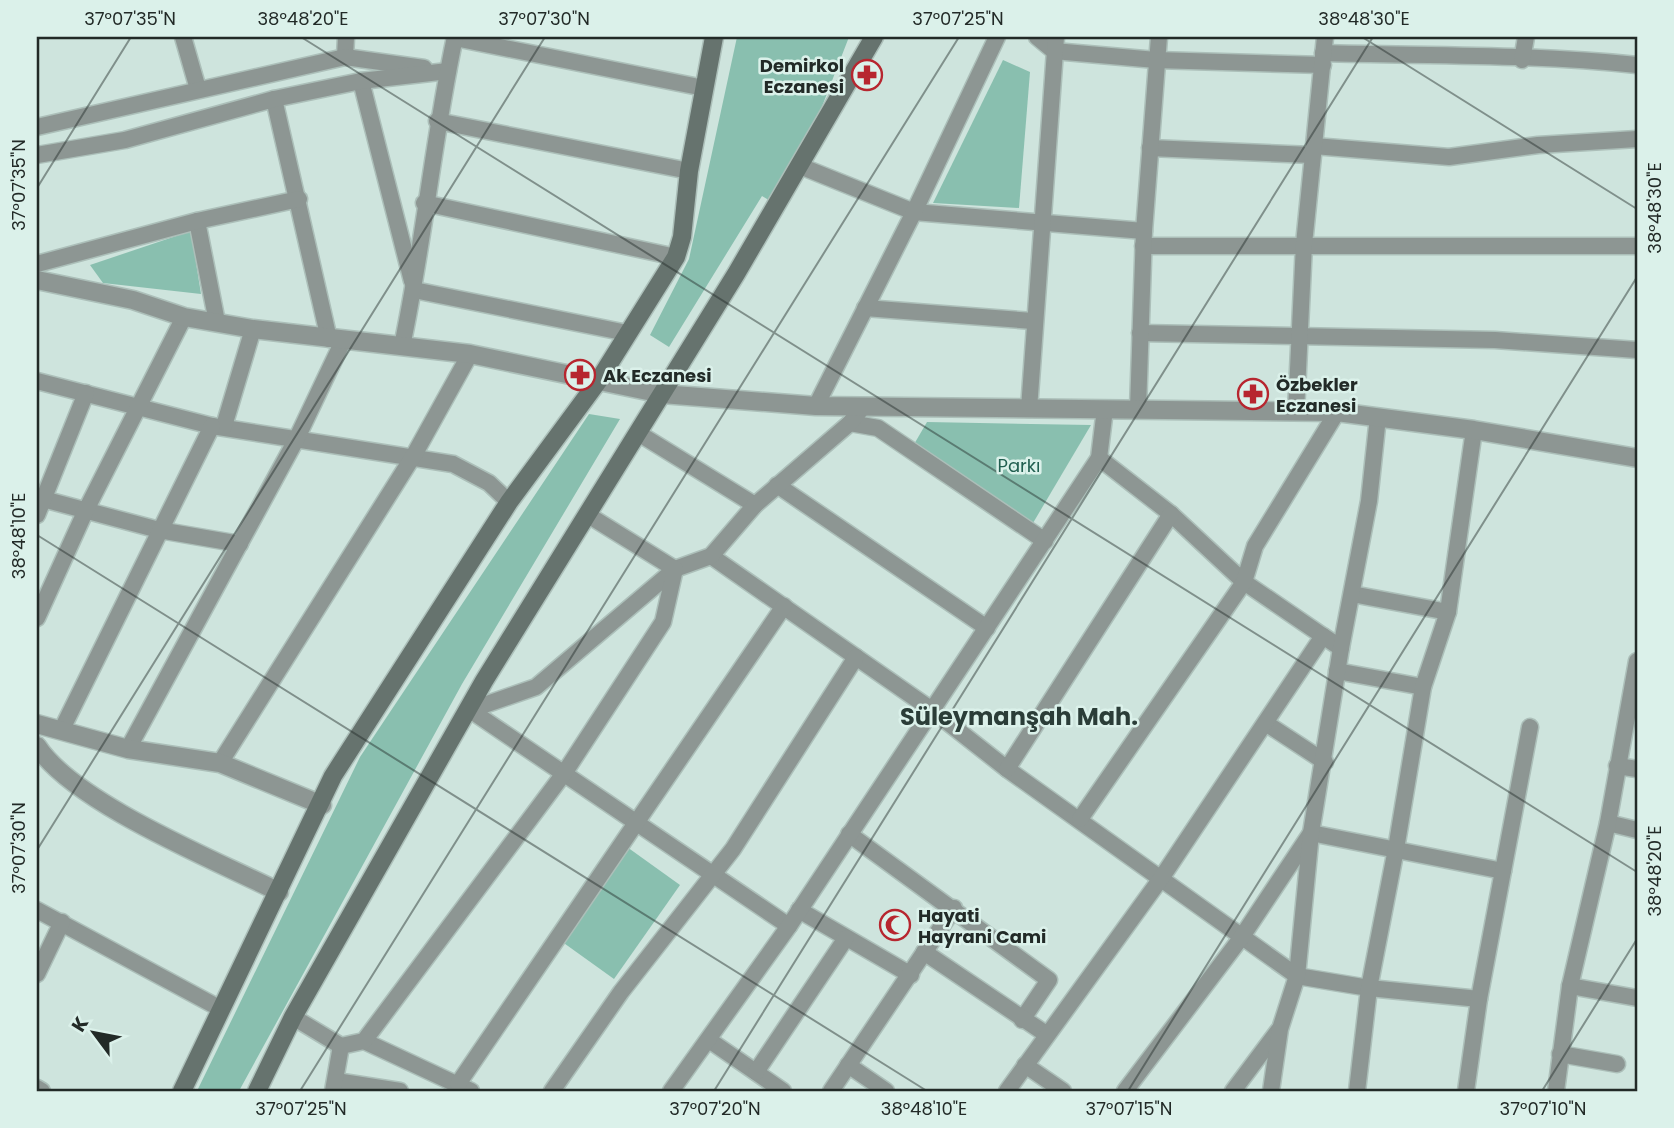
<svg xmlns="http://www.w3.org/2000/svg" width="1674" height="1128" font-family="Poppins,sans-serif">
<rect width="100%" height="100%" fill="#cee4dd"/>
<g fill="#89bfaf">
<path d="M737,37H849L809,140L772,202L762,196L669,347L650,335L689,259Z"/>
<path d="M1003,60L1030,72L1019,208L933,203Z"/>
<path d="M191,231L201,294L103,283L90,265Z"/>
<path d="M589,414L620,419L462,684L239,1091H197L360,757Z"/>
<path d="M927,422L1091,425L1033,523L913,446Z"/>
<path d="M627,847L680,885L614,979L561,941Z"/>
</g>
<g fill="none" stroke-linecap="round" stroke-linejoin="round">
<g stroke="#acbfb9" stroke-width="19">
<g id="minor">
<path d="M183,37L198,89"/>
<path d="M1037,37L1054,51L1156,60L1323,65"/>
<path d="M455,38L704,88"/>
<path d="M1323,53C1428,56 1534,54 1637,65"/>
<path d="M345,57L346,37"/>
<path d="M1522,60L1526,37"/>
<path d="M361,81L412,281"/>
<path d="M274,99L329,339"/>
<path d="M437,121L689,171"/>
<path d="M37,127L345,57L424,68"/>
<path d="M1314,146L1449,157L1538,145L1637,139"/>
<path d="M1150,148L1312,155"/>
<path d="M37,155L125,140L274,99L361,81L448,71"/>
<path d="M800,166L914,212L1144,231"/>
<path d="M424,203L676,257"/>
<path d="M197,221L217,322"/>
<path d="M1143,246H1637"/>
<path d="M37,264L197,221L299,199"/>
<path d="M414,290L627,333"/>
<path d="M865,308L1033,321"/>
<path d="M1140,333L1495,340L1637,350"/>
<path d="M402,346C424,243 433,139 455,37"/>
<path d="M37,381L212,426L453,464L489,483L509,502"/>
<path d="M816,406L914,212L997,37"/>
<path d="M1029,409L1056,37"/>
<path d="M1138,409L1144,231L1159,37"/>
<path d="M1296,412L1304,244L1325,37"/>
<path d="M850,423L878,428L1045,541"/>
<path d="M224,426L253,329"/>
<path d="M638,433L755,505"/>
<path d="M1099,458L1171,514L1244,582L1323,636"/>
<path d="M777,485L987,628"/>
<path d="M43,499L159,530L240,544"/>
<path d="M37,515L86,393"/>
<path d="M711,556L932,710L1007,769L1297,976L1369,988L1479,999"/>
<path d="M1352,594L1448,612"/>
<path d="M37,618L86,510L184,317"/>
<path d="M1337,671L1423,687"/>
<path d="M1267,724L1325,762"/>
<path d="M62,729L212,426"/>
<path d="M128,749L296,440L344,339"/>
<path d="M220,763L414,455L470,354"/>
<path d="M1617,766L1637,769"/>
<path d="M1007,769L1171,514"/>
<path d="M1080,819L1244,582L1255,546L1337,412"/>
<path d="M1608,823L1637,830"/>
<path d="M849,834L1049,980L1022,1020"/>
<path d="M37,910L221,1009"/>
<path d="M799,910L911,975"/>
<path d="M789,926L470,710L536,687L675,569L711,556L755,505L850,423L863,407"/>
<path d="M924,952L1046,1034"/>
<path d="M37,974L62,922"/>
<path d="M1570,986L1637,998"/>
<path d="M293,1017L341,1046"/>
<path d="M709,1040L783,1091"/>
<path d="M364,1041L471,1091"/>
<path d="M1560,1054L1617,1064"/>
<path d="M848,1065L886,1091"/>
<path d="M1025,1065L1063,1091"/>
<path d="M756,1072L846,938"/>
<path d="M336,1081L400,1091"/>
<path d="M458,1084L784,606"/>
<path d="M37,1088L42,1091"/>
<path d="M333,1091L341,1046L364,1041L565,772L663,622L675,569L588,515"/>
<path d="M552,1091L621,992L733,849L856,657"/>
<path d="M671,1091L789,926L1099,458L1105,409"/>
<path d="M831,1091L954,908"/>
<path d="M1007,1091L1162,877L1323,636L1341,648"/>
<path d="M1125,1091L1241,938L1311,833L1503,871"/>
<path d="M1233,1091L1278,1031"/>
<path d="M1271,1091L1280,1029L1297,976L1311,833L1341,648L1369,501L1378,417"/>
<path d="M1357,1091L1369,988L1396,849L1423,687L1448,612L1474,430"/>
<path d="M1466,1091L1479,999L1530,727"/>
<path d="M1556,1091L1570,986L1608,823L1637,661"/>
</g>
</g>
<g stroke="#acbfb9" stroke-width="21">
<g id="tertiary">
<path d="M37,280L133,300L184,317L253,329L470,354L662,394L816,406L1337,412L1474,430L1637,458"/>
<path d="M37,724L128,749L220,763L322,805"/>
<path d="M37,746C74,803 215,860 279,892"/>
</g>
</g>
<g stroke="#acbfb9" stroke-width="21">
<g id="secondary">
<path d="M182,1091L333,776L509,502L599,380L676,257L682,237L689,171L714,37"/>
<path d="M257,1091L293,1017L484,681L736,274L874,37"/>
</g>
</g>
<use href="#minor" stroke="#8d9693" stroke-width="16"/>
<use href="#tertiary" stroke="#8d9693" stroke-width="18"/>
<use href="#secondary" stroke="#66736e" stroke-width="18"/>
</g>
<path fill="none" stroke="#222a27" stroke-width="2" stroke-opacity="0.45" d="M301,37L1637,872M1362,37L1637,209M37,188L131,37M37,535L927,1091M37,850L545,37M300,1091L959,37M714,1091L1373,37M1128,1091L1637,277M1542,1091L1637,939"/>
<defs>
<g id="pharmacy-ring" transform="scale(1.575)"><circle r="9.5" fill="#dbf1ea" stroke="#b7262f" stroke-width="1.5"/><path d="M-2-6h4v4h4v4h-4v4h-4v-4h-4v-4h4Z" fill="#b7262f"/></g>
<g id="mosque-ring" transform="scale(1.575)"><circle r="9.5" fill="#dbf1ea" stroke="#b7262f" stroke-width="1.5"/><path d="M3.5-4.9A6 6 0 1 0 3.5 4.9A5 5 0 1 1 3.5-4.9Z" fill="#b7262f"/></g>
</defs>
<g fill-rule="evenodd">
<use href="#pharmacy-ring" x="867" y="75"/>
<use href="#pharmacy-ring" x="580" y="375"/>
<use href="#pharmacy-ring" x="1253" y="394"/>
<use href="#mosque-ring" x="895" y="925"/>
</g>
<g text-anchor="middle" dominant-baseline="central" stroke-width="5" stroke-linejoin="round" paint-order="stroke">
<g font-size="18" font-weight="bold" fill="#222a27" stroke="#dbf1ea" text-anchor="start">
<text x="844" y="65" text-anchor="end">Demirkol<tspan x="844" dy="21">Eczanesi</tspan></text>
<text x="603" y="375">Ak Eczanesi</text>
<text x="1276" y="384">Özbekler<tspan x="1276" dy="21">Eczanesi</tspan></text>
<text x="918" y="915">Hayati<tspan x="918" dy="21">Hayrani Cami</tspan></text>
</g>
<g font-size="18" fill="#215f50" stroke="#dbf1ea">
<text x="1019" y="465">Parkı</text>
</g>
<g font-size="24" font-weight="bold" fill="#2b3d38" stroke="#dbf1ea">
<text x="1019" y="716">Süleymanşah Mah.</text>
</g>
</g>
<rect width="1674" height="1128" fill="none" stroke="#dbf1ea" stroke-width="77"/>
<g transform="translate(94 1033) rotate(302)" stroke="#dbf1ea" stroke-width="5" paint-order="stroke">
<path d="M0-5L12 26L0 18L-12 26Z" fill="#222a27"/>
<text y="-10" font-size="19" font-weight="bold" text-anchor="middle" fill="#222a27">K</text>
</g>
<rect x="38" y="38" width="1598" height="1052" fill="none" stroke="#222a27" stroke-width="2.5"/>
<g font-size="18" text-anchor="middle" fill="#222a27">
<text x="130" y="25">37°07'35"N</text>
<text x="303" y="25">38°48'20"E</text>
<text x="544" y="25">37°07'30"N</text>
<text x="958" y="25">37°07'25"N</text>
<text x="1364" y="25">38°48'30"E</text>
<text transform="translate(19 185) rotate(-90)" y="6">37°07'35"N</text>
<text transform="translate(1655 208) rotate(-90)" y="6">38°48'30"E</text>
<text transform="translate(19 536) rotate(-90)" y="6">38°48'10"E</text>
<text transform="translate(19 848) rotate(-90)" y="6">37°07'30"N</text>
<text transform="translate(1655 871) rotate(-90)" y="6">38°48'20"E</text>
<text x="301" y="1115">37°07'25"N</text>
<text x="715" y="1115">37°07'20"N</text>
<text x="924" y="1115">38°48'10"E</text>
<text x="1129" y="1115">37°07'15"N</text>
<text x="1543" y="1115">37°07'10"N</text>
</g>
</svg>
